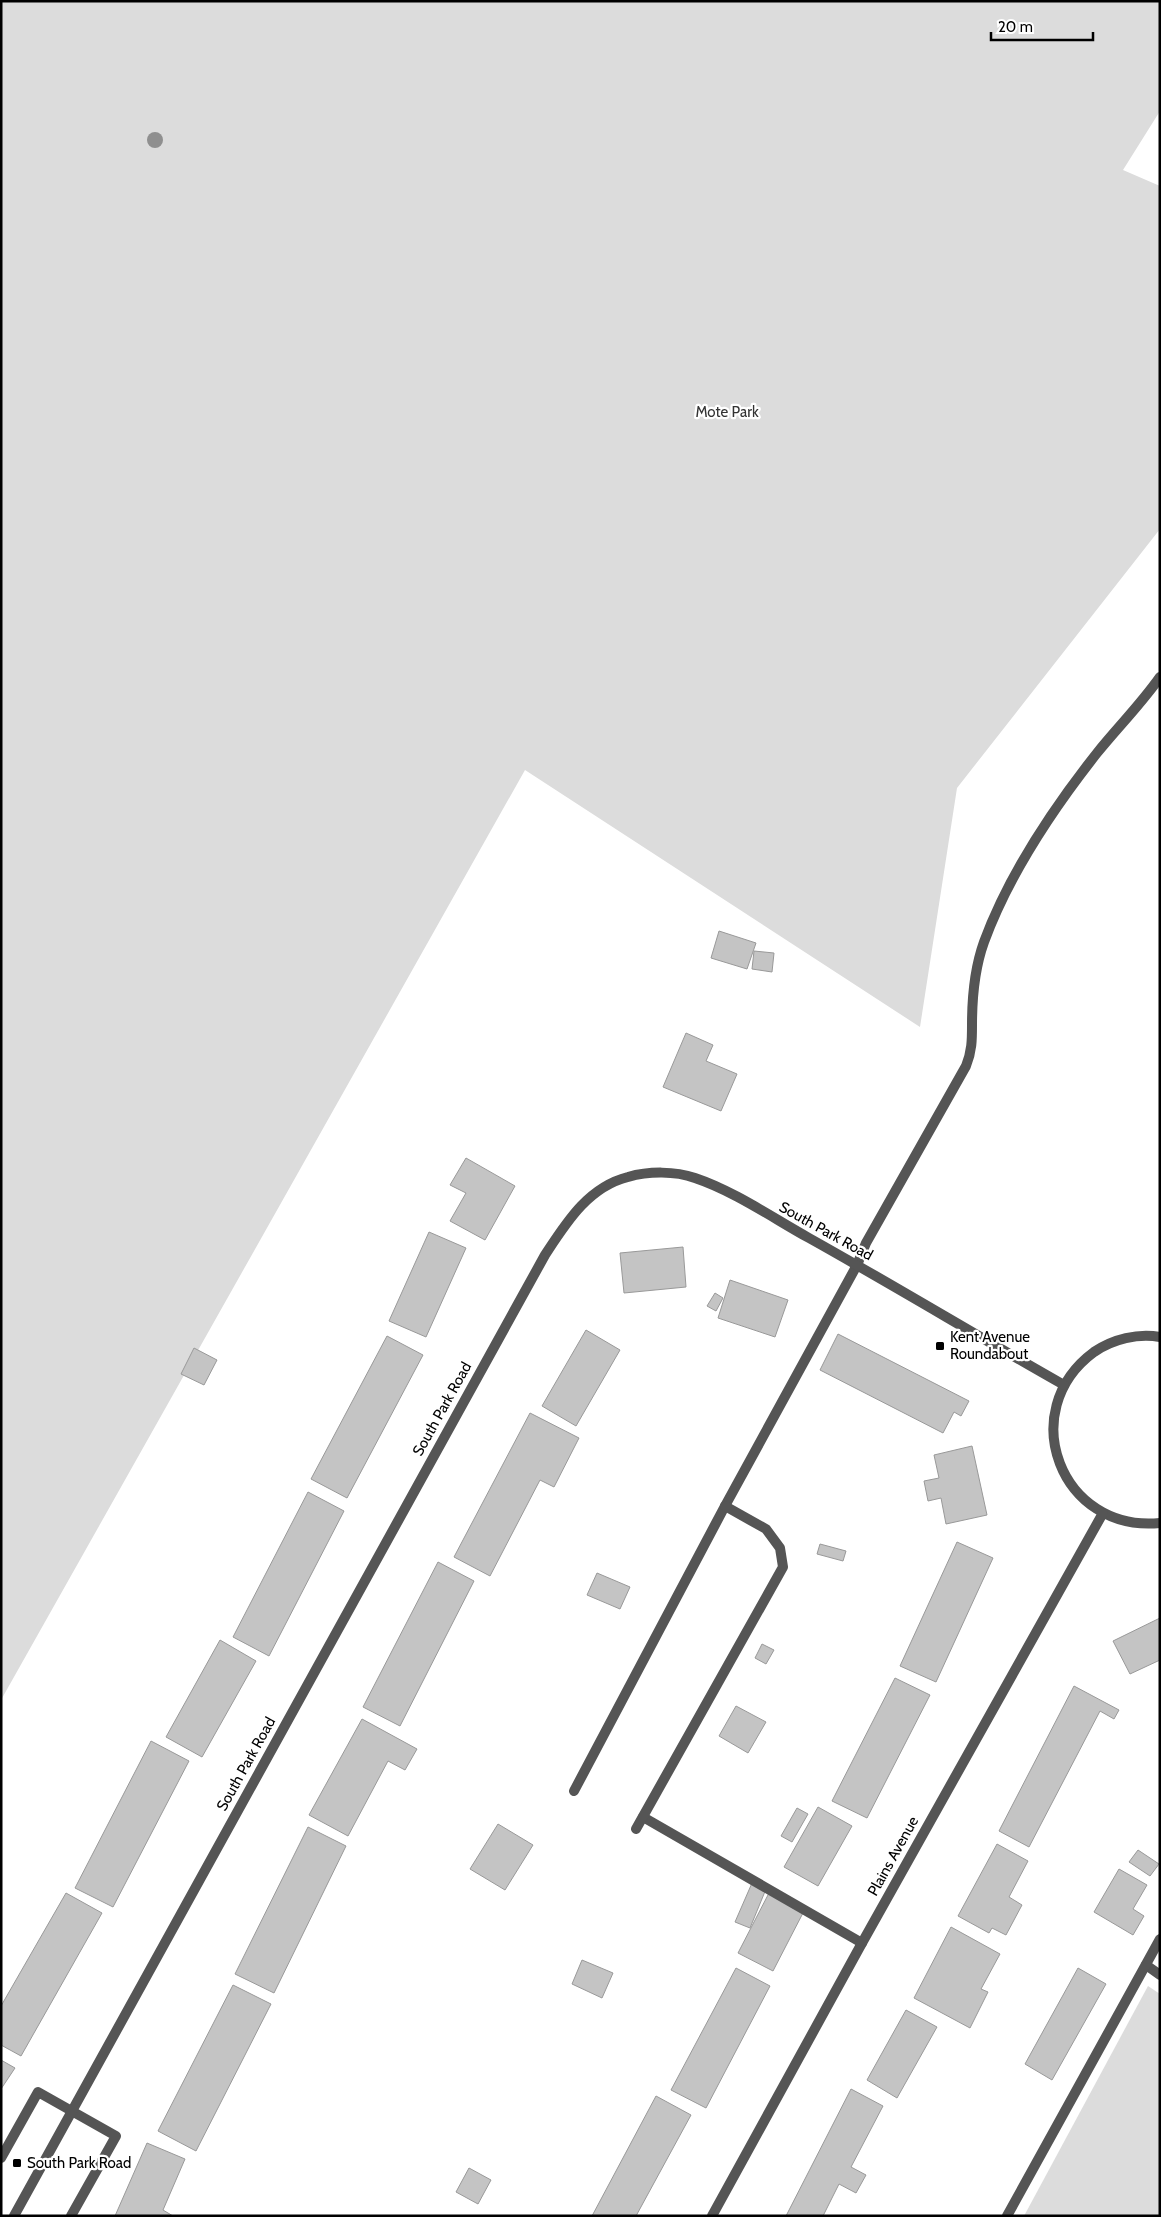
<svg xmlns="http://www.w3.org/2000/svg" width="1161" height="2217" font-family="Cabin,sans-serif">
<rect width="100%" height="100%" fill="#fff"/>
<g fill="#dcdcdc">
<path d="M1,1H1160V111L1123,170L1160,186V529L957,788L920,1027L525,770L1,1700Z"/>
<path d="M1148,1986L1160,1994V2216H1024Z"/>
</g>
<g fill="#c4c4c4" stroke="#999">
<path d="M719,931L756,943L747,969L711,958Z"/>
<path d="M754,951L774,953L772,972L752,969Z"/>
<path d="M686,1033L713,1045L706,1061L737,1074L721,1111L663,1087Z"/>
<path d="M466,1158L515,1186L485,1240L450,1221L466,1193L450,1185Z"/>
<path d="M429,1232L466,1248L426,1337L389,1321Z"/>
<path d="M683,1247L686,1287L624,1293L620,1253Z"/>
<path d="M730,1280L788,1300L775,1337L718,1318Z"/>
<path d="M715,1293L723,1298L716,1311L707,1306Z"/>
<path d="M586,1330L620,1350L576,1426L542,1406Z"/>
<path d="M838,1334L969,1401L961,1416L954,1412L943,1433L820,1370Z"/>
<path d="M387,1336L423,1355L347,1498L311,1479Z"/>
<path d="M194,1348L217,1360L204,1385L181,1374Z"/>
<path d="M530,1413L579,1438L554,1487L540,1480L490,1576L454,1557Z"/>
<path d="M972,1446L987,1515L946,1524L941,1498L928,1501L924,1481L939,1478L934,1455Z"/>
<path d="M308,1492L344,1511L269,1656L233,1637Z"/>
<path d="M957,1542L993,1558L936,1682L900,1666Z"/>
<path d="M820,1544L846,1551L843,1561L817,1554Z"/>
<path d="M438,1562L474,1581L400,1726L363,1707Z"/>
<path d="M597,1573L630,1587L620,1609L587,1595Z"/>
<path d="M1160,1618V1660L1130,1674L1113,1641Z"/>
<path d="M220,1640L256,1661L202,1757L166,1737Z"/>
<path d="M762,1644L774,1650L766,1664L755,1658Z"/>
<path d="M895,1678L930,1695L867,1818L832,1801Z"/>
<path d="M1074,1686L1119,1710L1114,1719L1100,1711L1029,1847L999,1831Z"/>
<path d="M736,1706L766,1722L748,1753L719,1736Z"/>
<path d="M362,1719L417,1749L405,1770L388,1761L348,1836L309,1815Z"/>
<path d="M151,1741L189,1761L113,1907L75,1888Z"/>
<path d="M818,1807L852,1826L818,1886L784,1867Z"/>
<path d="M797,1808L808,1814L792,1842L781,1836Z"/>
<path d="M498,1824L533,1845L505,1890L470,1869Z"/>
<path d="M308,1827L346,1846L274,1993L235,1974Z"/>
<path d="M997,1844L1028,1861L1009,1897L1022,1905L1006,1935L992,1928L989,1933L958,1916Z"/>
<path d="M1138,1850L1159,1864L1150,1876L1129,1862Z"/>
<path d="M1119,1869L1147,1885L1133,1909L1144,1916L1133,1935L1094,1912Z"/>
<path d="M752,1883L766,1889L750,1928L735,1922Z"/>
<path d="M66,1893L102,1913L21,2056L1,2045V2006Z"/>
<path d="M769,1893L804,1911L773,1971L738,1953Z"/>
<path d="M951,1927L1000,1954L981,1989L988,1992L970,2028L914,1998Z"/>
<path d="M582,1960L613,1973L602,1998L572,1984Z"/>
<path d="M736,1968L770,1986L706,2108L671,2090Z"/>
<path d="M1078,1968L1106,1984L1052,2080L1025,2064Z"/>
<path d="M233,1985L271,2004L196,2151L158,2131Z"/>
<path d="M906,2010L937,2027L897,2098L867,2080Z"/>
<path d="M1,2060L15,2068L1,2089Z"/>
<path d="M851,2089L883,2106L851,2167L866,2175L856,2193L839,2184L823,2216H786Z"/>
<path d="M656,2096L691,2115L636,2216H592Z"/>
<path d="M147,2143L185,2159L163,2210L173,2216H115Z"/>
<path d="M469,2168L491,2180L478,2204L456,2192Z"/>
</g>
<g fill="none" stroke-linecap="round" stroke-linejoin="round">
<g stroke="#555" stroke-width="10">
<path d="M574,1791L725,1506L857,1265L866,1243L966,1066C972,1051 972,1040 972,1025C972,998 975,967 984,942C1009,874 1052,810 1097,753C1118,727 1141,704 1160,677"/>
<path d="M643,1817L862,1943"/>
<path d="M636,1829L783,1567L780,1548L766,1529L725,1506"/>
<path d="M1146,1965L1160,1975"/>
<path d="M1007,2216L1160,1939"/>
</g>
<g stroke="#555" stroke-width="10">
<path d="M1160,1337C1138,1333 1113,1339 1094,1352C1014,1411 1061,1533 1160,1523"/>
<path d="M1,2158L38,2092L116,2136L71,2216"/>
<path d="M14,2216L545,1255C566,1223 588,1187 628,1177C649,1171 675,1171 695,1178C734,1191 773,1218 809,1238C895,1286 979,1337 1064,1385"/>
<path d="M712,2216L862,1943L1103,1513"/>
</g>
</g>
<circle fill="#8f8f8f" cx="155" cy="140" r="8"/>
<g fill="#000" stroke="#fff" stroke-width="2">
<rect x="935" y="1341" width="10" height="10" rx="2.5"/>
<rect x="12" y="2158" width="10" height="10" rx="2.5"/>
</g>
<g text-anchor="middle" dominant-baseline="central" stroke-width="4.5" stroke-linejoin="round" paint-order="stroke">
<g font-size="15" fill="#333" stroke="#fff">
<text x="727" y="412">Mote Park</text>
</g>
<g font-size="15" fill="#000" stroke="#fff">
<text transform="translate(826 1231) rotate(29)">South Park Road</text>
<text transform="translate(442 1409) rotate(-61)">South Park Road</text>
<text transform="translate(246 1764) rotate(-61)">South Park Road</text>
<text transform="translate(893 1856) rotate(-61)">Plains Avenue</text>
</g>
<g font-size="15" fill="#000" stroke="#fff" text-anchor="start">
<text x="950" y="1337">Kent Avenue<tspan x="950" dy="17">Roundabout</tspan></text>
<text x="27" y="2163">South Park Road</text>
</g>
</g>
<rect width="1161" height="2217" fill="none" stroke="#000000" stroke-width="5"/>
<path d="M991 32v8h102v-8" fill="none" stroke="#000000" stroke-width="2.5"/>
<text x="998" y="32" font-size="15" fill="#000000" stroke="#ffffff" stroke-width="4" paint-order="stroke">20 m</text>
</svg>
